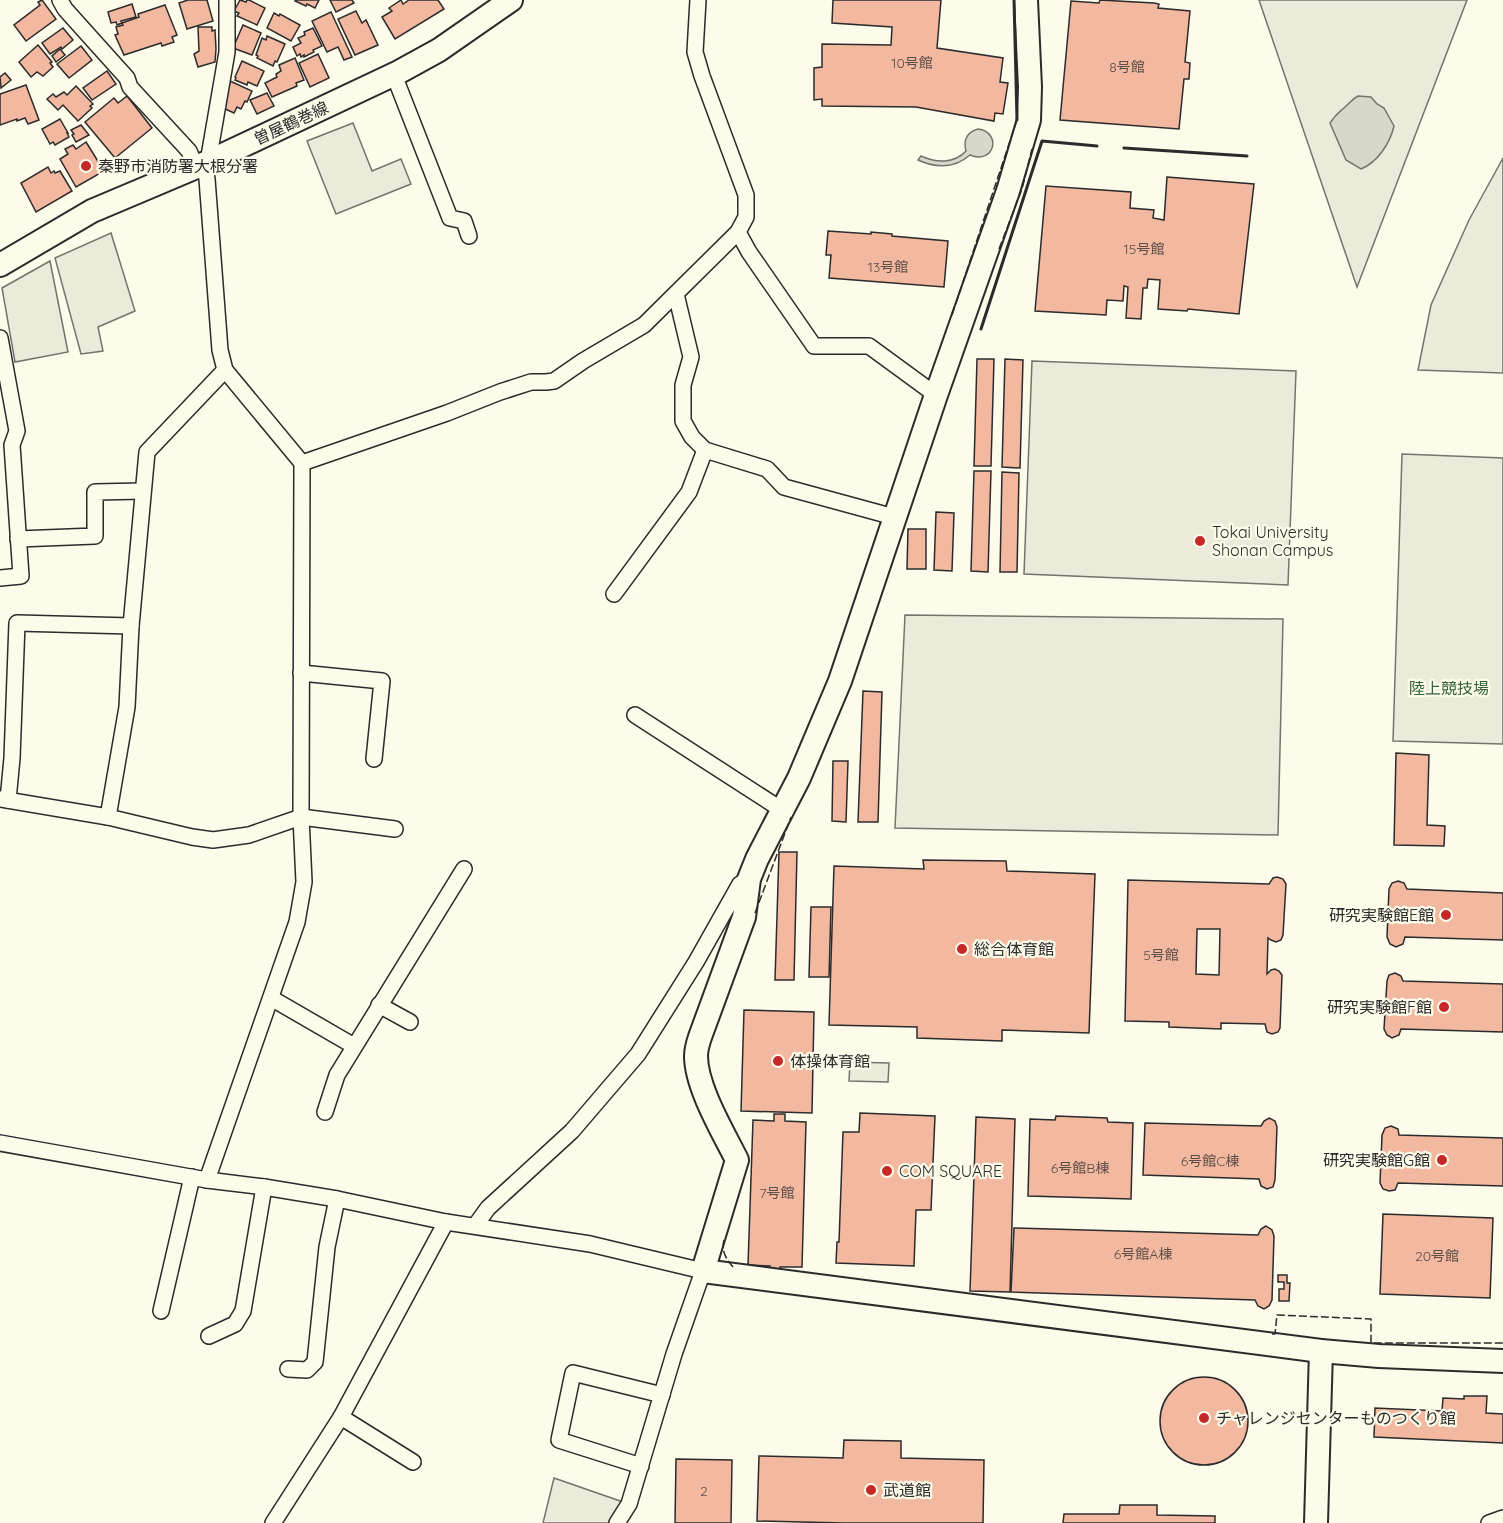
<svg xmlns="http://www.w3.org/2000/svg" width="1503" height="1523" font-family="Quicksand,'Noto Sans JP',sans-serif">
<rect width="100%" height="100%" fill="#fdfbea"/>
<g fill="#ecebdb" stroke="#74746e" stroke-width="1.5">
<path d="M1259,0H1467L1357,287Z"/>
<path d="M1503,158V373L1418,370L1431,305L1469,220Z"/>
<path d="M1032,361L1296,371L1288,585L1024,574Z"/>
<path d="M1402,454L1503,458V744L1393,741Z"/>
<path d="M905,615L1283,619L1278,835L895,828Z"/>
</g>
<g fill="#eceadb" stroke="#74746e" stroke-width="1.5">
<path d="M353,123L372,171L401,159L411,184L336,214L307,141Z"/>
<path d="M111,233L135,311L98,327L103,351L81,354L55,258Z"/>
<path d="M50,261L68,352L15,362L2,288Z"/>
<path d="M850,1062L889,1063L888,1082L849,1081Z"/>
<path d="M554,1478L623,1502L609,1523H543Z"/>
</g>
<g fill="#d8d7c9" stroke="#74746e" stroke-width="1.5">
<path d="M1358,96L1371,97L1377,104L1384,108L1394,126C1390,143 1378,162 1361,169L1346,160L1330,123C1336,114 1337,114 1345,107C1350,103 1352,99 1358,96Z"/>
<path d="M978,129C1002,132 995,165 970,155C954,169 936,168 918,160L921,156C936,163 954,164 966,151C963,140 967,132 978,129Z"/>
</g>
<g fill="#f2b8a0" stroke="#2b2b2b" stroke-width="1.5" fill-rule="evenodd">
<path d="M42,0L56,19L26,41L14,25L40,5L38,2Z"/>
<path d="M188,0H207L213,21L187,29L179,3Z"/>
<path d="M240,0L246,2L247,0H249L265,8L257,25L237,16L239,13L234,11Z"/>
<path d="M296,0H319L315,8L307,4L306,6L295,1Z"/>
<path d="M330,0H352L354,3L336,12Z"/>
<path d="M401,0L403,4L409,0H438L444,9L395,39L382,17L392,11L389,8Z"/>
<path d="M833,0H941L937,48L1003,58L1000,82L1008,83L1003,114L995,113L994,121L916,107L822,106V99L814,100V68L822,67V44L891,45L892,27L832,23Z"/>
<path d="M1100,0L1154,3L1159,4L1158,8L1190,11L1185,62L1190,63L1189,79H1184L1179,129L1060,120L1071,1L1099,3Z"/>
<path d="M132,4L136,17L121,21L122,23L117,25L116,22L111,23L108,12Z"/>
<path d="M165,5L177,35L172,37L174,42L162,46L161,43L124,55L115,35L118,34L116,27L123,25L122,23L139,17L138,14Z"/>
<path d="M356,11L362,23L366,20L378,45L355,55L338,19Z"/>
<path d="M331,12L352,57L344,60L338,47L327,52L312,21Z"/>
<path d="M274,13L279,16L280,14L300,25L291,41L267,28Z"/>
<path d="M243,25L261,33L252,55L233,48Z"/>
<path d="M198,27H212V31L215,30L216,49L215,62L198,67L194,54L199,51Z"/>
<path d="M63,28L73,40L62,49L61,47L50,54L42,43Z"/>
<path d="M313,28L322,46L313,50L314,52L304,57V55L301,57L300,54L297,56L293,47L301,43L298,38L305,35L304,32Z"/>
<path d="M267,36L285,44L277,62L275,61L273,66L257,58L258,56L256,55L262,38L266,40Z"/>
<path d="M38,45L52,62L50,63L53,67L43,76L37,72L31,77L19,62Z"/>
<path d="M81,46L92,60L69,78L57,64Z"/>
<path d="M60,49L65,55L56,62L52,56Z"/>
<path d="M318,54L329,78L310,87L299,63Z"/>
<path d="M295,58L304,80L296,83L297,86L272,97L265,83L277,77L276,74L281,71L279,65Z"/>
<path d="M242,61L264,71L257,86L248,82L247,85L235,80L236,78L235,77Z"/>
<path d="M107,71L116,84L92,100L83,88Z"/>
<path d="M5,73L11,80L1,88L0,77Z"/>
<path d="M230,81L252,91L247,102L245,101L241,109L237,107L234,113L223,108L226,91Z"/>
<path d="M26,85L39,120L28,124L25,118L17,121V119L0,125V94Z"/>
<path d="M76,86L93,104L90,106L92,108L78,121L63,105L58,110L47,99L53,94L56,97L64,92L67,95Z"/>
<path d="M267,93L274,106L257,114L250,100Z"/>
<path d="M127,96L152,128L115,158L85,122L114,98L118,103Z"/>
<path d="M60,119L68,133H67L69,137L55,145L53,142L50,144L42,129Z"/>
<path d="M81,125L89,135L76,142L72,135L74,134L71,130Z"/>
<path d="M86,142L104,171L76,187L60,159L68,154L65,149L73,145L76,149Z"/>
<path d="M48,167L51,173L54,171L55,173L60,171L72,191L36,212L21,183Z"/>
<path d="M1167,177L1254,184L1239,314L1188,309L1187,311L1158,309L1160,280L1148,279L1147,288H1143L1141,319L1126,318L1128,287L1124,286L1123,301L1107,300L1106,315L1035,311L1046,186L1131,192L1130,208L1154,210L1153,218L1164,220Z"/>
<path d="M828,231L871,234V232L892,234V236L948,241L944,287L829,278L831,255H826Z"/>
<path d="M977,359H994L991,466H974Z"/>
<path d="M1005,359L1023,360L1020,468L1002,467Z"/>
<path d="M974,471H991L988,572L971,571Z"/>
<path d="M1002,472L1019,473L1017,572H1000Z"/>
<path d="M936,512L954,513L952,571L934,570Z"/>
<path d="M908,529H926V569H907Z"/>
<path d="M863,691L882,692L878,822H858Z"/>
<path d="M1396,753L1429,755L1427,825L1445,826L1444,846L1394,845Z"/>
<path d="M833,761H848L846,822L832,821Z"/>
<path d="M779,852H797L794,980H775Z"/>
<path d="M923,860L1006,861L1007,871L1095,874L1089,1033L1002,1030V1041L917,1038V1027L829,1025L834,866L924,869Z"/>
<path d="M1277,877L1283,879L1286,884L1283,935L1281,940L1276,942L1271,940L1268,938L1267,974L1271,970L1275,969L1279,971L1282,975L1280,1028L1278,1032L1272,1034L1267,1032L1265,1024L1221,1023V1029L1169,1027V1022L1125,1021L1128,880L1269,884L1273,878ZM1197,929H1220L1219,975L1196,974Z"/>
<path d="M1398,881L1404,883L1407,889L1503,893V940L1405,937L1403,944L1396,947L1390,944L1387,937L1389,889L1392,883Z"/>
<path d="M811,907H831L829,977H809Z"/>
<path d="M1395,973L1401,976L1403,981L1503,984V1032L1401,1029L1399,1035L1392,1038L1387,1035L1384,1029L1387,981L1389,975Z"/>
<path d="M744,1010L814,1012L812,1113L741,1111Z"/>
<path d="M860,1113L935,1116L931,1210H916L914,1266L836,1263L837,1242H839L843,1132H859Z"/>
<path d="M774,1114H785V1121L806,1122L802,1267H780V1269H770V1266L748,1265L753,1120L774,1121Z"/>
<path d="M1056,1116L1107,1118L1108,1122L1133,1123L1131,1199L1028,1196L1030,1119L1055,1120Z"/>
<path d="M976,1117L1015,1119L1010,1292L970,1291Z"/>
<path d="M1269,1118L1275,1121L1277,1127L1275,1180L1273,1187L1267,1189L1261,1186L1259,1179L1143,1175L1145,1123L1261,1126L1264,1121Z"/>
<path d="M1391,1126L1398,1129L1399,1135L1503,1138V1186L1398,1183L1395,1190L1389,1191L1383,1189L1380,1183L1382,1135L1385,1128Z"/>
<path d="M1383,1214L1493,1218L1490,1298L1380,1294Z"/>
<path d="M1266,1226L1272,1230L1274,1236L1272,1300L1269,1306L1264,1309L1258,1306L1255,1300L1011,1292L1014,1228L1258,1235L1261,1229Z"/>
<path d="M1278,1275H1287V1283H1290L1289,1301H1279V1289H1284V1282H1278Z"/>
<circle cx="1204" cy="1421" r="44"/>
<path d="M1464,1396H1487L1486,1413L1503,1414V1443L1374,1437L1375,1408L1442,1411L1443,1398L1464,1399Z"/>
<path d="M844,1440L901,1441V1458L984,1460L983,1523H844L757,1521L759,1456L843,1458Z"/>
<path d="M676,1459L732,1460L731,1523H675Z"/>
<path d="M1120,1505H1157V1515L1215,1516V1523H1063L1064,1514H1119Z"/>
</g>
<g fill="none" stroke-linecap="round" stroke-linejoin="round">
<g stroke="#2b2b2b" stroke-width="18">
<g id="street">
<path d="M60,0L65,9L127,78L130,87L189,151L196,167"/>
<path d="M394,75L450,218L464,221L469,236"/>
<path d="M208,162L227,52V0"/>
<path d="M204,164L207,179L220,350L225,370L302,463L301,817L304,882L297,922L207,1180"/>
<path d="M738,232L749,252L814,346H869L936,395"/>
<path d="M676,294L691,357L683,385V421L692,437L705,450L767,469L784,487L894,517"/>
<path d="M0,338L17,431L12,445L21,576L0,578"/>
<path d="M302,463L447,413L500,392L531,382H546L554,381L583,361L644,325L738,232L746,217V195L702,76L695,52L698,0"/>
<path d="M18,539L95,536V492L143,491"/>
<path d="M614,594L689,492L705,450"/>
<path d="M301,673L382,681L374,759"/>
<path d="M635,715L782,810"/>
<path d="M0,799L108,817L192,837L213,840L249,835L301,817L395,829"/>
<path d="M8,800L12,758L17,623L131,626"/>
<path d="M108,817L127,707L131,626L147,452L225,370"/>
<path d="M271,998L354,1046"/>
<path d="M379,1005L410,1022"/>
<path d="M325,1112L337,1075L464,869"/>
<path d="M0,1143L207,1180L264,1187L337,1199L446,1222L590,1244L703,1271L674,1354L629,1504L617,1523"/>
<path d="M475,1226L488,1208L572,1131L638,1054L696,962L740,884L749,879"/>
<path d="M161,1311L192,1177"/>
<path d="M209,1336L235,1324L243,1311L264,1187"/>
<path d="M288,1369L307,1370L315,1362L327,1247L337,1199"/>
<path d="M341,1417L413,1462"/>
<path d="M641,1466L559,1440L573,1373L662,1395"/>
<path d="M273,1523L341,1417L446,1222"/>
<path d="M1489,1523L1503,1518"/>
</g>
</g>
<g stroke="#2b2b2b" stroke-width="26">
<g id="secondary">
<path d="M1026,0L1030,87L1029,120L1008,191L936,395L840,681L799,778L757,859L749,879L744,917L700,1037C698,1043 696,1050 696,1056C696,1087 723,1132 737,1160L703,1271L1321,1351L1379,1356L1503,1361"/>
<path d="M0,265L92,211L208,162L399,72L439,50L511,0"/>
<path d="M1316,1523L1321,1351"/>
</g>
</g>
<use href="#street" stroke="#fdfbea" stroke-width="15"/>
<use href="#secondary" stroke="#fdfbea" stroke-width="22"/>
<g stroke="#2b2b2b" stroke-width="1.5" stroke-dasharray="8 3" stroke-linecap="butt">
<path d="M999,249L1022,189L1032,149"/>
<path d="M952,315L1017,120"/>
<path d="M755,913L791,817"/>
<path d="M724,1240C721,1251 726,1259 733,1267"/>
<path d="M1272,1334H1275L1277,1315L1371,1319V1343H1503"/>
</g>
<g stroke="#2b2b2b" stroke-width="3">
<path d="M1014,0L1017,120"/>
<path d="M1124,148L1247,156"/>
<path d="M981,329L1042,141L1097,146"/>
</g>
</g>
<g fill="#c62828" stroke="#fdfbea" stroke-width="2">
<circle cx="86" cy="166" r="6"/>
<circle cx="1200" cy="541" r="6"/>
<circle cx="1446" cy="915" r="6"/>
<circle cx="962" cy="949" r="6"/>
<circle cx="1444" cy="1007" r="6"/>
<circle cx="778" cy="1061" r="6"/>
<circle cx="1442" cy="1160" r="6"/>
<circle cx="887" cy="1171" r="6"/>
<circle cx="1204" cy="1418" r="6"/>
<circle cx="871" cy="1490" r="6"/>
</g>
<g text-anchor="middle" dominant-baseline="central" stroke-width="4.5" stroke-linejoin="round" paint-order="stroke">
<g font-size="14" fill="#5d4e48">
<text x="912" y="63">10号館</text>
<text x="1127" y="67">8号館</text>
<text x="1144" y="249">15号館</text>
<text x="888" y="267">13号館</text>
<text x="1161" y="955">5号館</text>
<text x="1210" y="1161">6号館C棟</text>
<text x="1080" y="1168">6号館B棟</text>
<text x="777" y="1193">7号館</text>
<text x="1143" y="1254">6号館A棟</text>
<text x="1437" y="1256">20号館</text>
<text x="704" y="1491">2</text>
</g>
<g font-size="16" fill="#2b2b2b" stroke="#fdfbea">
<text transform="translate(291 123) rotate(-25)">曽屋鶴巻線</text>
</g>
<g font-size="16" fill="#2b2b2b" stroke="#fdfbea" text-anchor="start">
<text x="98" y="166">秦野市消防署大根分署</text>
<text x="1212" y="532">Tokai University<tspan x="1212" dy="18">Shonan Campus</tspan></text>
<text x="1434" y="915" text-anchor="end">研究実験館E館</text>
<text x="974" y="949">総合体育館</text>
<text x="1432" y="1007" text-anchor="end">研究実験館F館</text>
<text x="790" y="1061">体操体育館</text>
<text x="1430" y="1160" text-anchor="end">研究実験館G館</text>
<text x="899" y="1171">COM SQUARE</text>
<text x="1216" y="1418">チャレンジセンターものつくり館</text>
<text x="883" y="1490">武道館</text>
</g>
<g font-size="16" fill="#34623c" stroke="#fdfbea">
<text x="1449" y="688">陸上競技場</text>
</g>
</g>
</svg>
